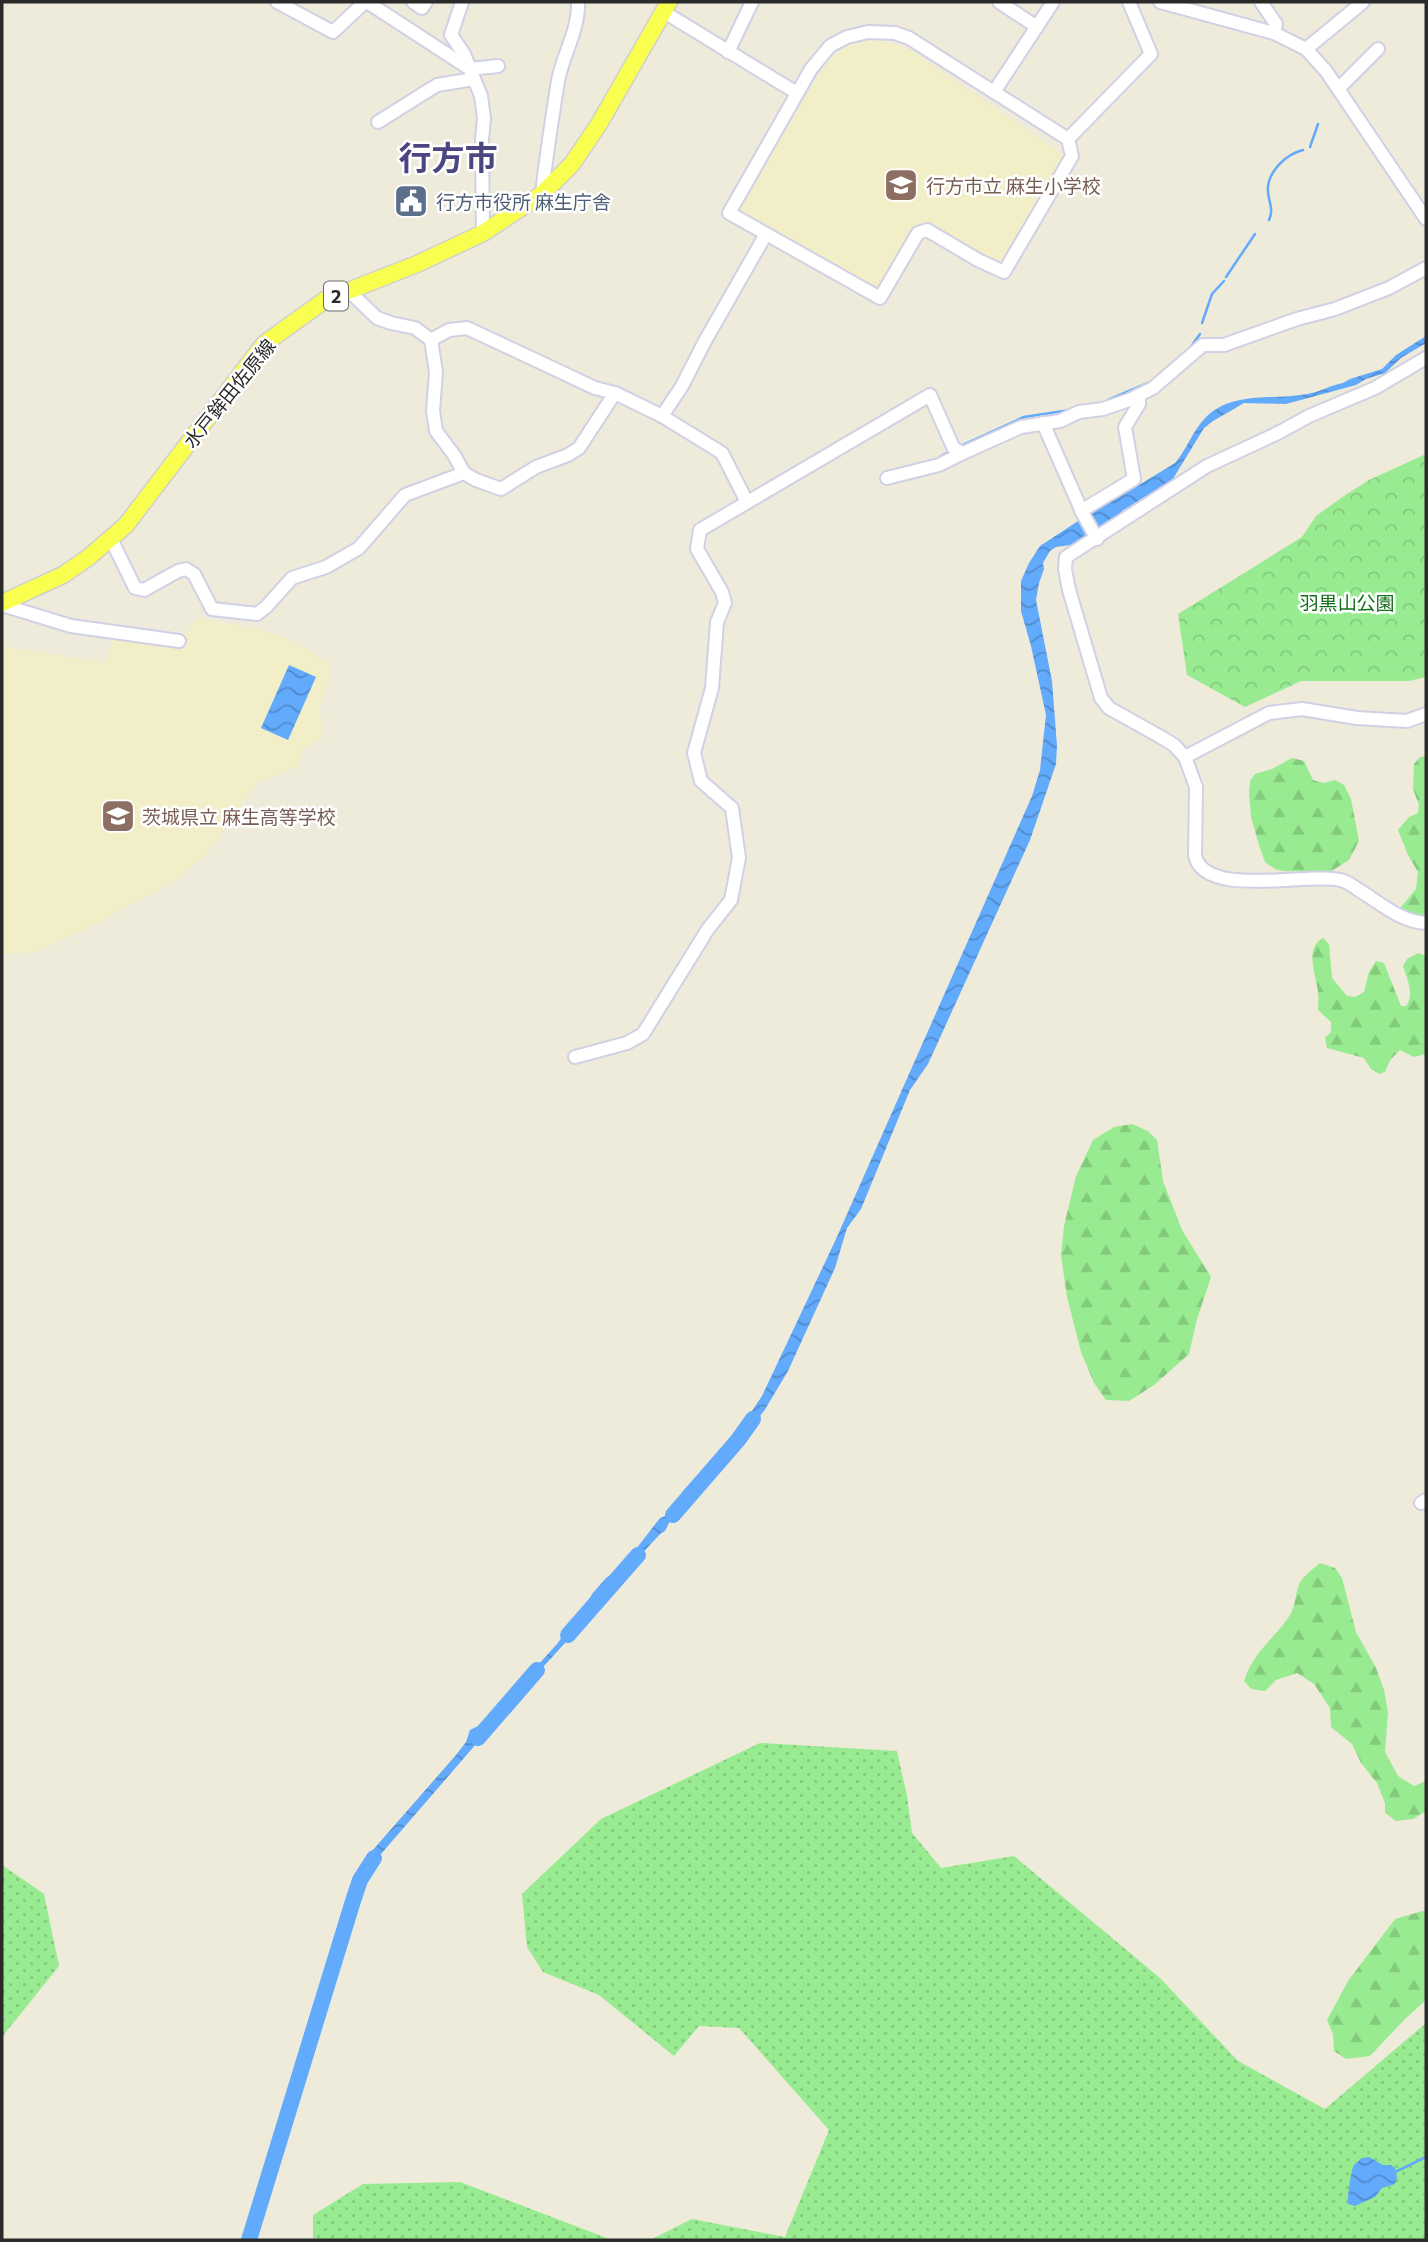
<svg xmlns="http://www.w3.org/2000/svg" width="1428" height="2242" font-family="Commissioner,'Noto Sans JP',sans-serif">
<defs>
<pattern id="grass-dots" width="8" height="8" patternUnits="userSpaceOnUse" patternTransform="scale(1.75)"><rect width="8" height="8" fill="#98eb91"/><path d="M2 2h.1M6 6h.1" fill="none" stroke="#83ca7d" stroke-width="1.8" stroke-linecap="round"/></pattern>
<pattern id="forest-firs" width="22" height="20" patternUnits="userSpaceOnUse" patternTransform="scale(1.75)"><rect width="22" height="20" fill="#98eb91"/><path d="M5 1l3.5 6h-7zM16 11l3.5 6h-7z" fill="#83ca7d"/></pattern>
<pattern id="park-crowns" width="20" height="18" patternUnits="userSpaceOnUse" patternTransform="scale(1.75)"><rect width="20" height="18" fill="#98eb91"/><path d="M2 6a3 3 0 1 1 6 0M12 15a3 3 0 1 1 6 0" fill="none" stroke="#83ca7d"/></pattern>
<pattern id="water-waves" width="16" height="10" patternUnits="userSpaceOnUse" patternTransform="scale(1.75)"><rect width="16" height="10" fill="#62aafc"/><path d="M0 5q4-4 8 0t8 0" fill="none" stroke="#518bcc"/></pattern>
</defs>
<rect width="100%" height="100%" fill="#eeebdb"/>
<g fill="#f2efc8">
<path d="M872,40L886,41L910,50L1065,156L1002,268L920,223L875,296L735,214L828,60L849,45Z"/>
<path d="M197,618L264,630L294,642L330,663V676L320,708L322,739L303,750L298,766L257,783L210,850L175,881L97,923L39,951L2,955V646L104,663L114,640L179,644Z"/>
</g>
<g fill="url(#grass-dots)">
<path d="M760,1743L897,1751L907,1796L912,1833L941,1868L1014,1856L1160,1978L1238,2061L1325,2109L1426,2023V2240H650L692,2219L785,2237L829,2130L739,2028L699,2026L674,2056L599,1995L543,1972L527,1947L522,1894L601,1819Z"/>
<path d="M2,1865L44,1894L59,1966L2,2037Z"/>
<path d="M460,2182L612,2240H313V2215L363,2184Z"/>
</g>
<g fill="url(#forest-firs)">
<path d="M1426,756V920L1402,914L1401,907L1416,889L1418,872L1408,855L1398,830L1409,817L1418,813L1419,805L1413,789L1414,764L1420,757Z"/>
<path d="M1292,758L1304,761L1313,780L1323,783L1335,780L1344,785L1351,799L1359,841L1349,860L1330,872L1284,871L1275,869L1265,862L1259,845L1251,817L1249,792L1250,781L1255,774L1272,769Z"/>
<path d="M1323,938L1329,944L1332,978L1347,996L1355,997L1364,992L1369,972L1376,961L1384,963L1401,1006H1406C1415,994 1407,979 1403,966L1407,959L1418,953L1426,956V1054L1414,1057L1400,1050L1390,1060L1385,1072L1380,1074L1371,1069L1364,1058L1327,1048L1325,1038L1331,1032V1022L1318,1010C1318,1005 1319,998 1318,992C1316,975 1304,948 1323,938Z"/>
<path d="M1132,1124L1148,1131L1157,1140L1163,1181L1182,1230L1211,1277L1197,1319L1189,1354L1154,1385L1129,1401L1106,1400L1094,1383L1081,1352L1067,1297L1061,1255L1064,1226L1076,1176L1093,1140L1114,1127Z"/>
<path d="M1320,1563L1335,1568L1342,1578L1356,1632L1376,1668L1384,1690L1388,1712L1385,1752L1398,1776L1414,1786L1426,1781V1811L1413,1819L1396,1821L1385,1813V1803L1377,1783L1361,1763L1352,1744L1331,1727L1330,1708L1314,1684L1297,1673L1276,1680L1265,1691L1251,1689L1244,1681C1254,1651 1271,1642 1288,1618C1295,1608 1295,1598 1298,1587C1301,1577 1312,1570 1320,1563Z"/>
<path d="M1426,1910V2000L1405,2019L1370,2056L1346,2059L1334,2051L1333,2034L1327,2020L1348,1981L1395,1919Z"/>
</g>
<path fill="url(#park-crowns)" d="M1426,454V677L1409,681H1301L1245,707L1187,675L1178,614L1302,537L1316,516L1344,496L1369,480Z"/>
<g fill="url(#water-waves)">
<path d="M1426,336V343L1401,358L1385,373L1366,379L1356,385L1286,404L1244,403L1213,421L1204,428L1171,482V486L1159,493H1151L1122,511L1124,514L1071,545L1056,547L1050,551L1043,563L1044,569L1039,583L1036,600L1052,681L1057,746L1056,764L1030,840L928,1064L910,1090L861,1209L847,1228L835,1268L788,1371L764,1411L746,1433L697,1479L683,1507L670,1521L665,1531L660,1534L627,1570L613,1577L602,1586L576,1631L533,1678L503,1705L483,1736L362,1876L367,1863L373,1856L372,1851L456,1755L466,1742L470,1730L488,1721L507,1697L527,1677L557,1644L575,1619L582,1614L592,1594L606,1578L622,1567L660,1518L668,1515L683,1491L735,1436L762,1396L836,1239L1032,796L1040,770L1046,715L1031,646L1021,611V581L1029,563L1040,546L1113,498L1116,499L1175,463C1189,447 1194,425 1213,411C1240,392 1276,400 1307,394C1320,392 1331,385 1343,383L1350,379L1382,369L1396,355Z"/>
<path d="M289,665L316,677L288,740L261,728Z"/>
<path d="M1369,2157L1383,2165H1391L1395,2168L1397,2177L1395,2184L1382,2188L1375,2197L1355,2206L1348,2204C1347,2199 1351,2170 1354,2165L1362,2158Z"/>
</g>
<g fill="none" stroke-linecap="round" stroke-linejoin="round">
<g stroke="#62aafc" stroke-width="2.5">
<path d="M1310,147L1318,124"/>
<path d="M1269,220C1274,209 1269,204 1268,192C1266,173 1286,154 1303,150"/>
<path d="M1226,277L1255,234"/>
<path d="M1202,323L1212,294L1224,281"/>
<path d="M1190,348L1200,334"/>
<path d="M1108,400L1148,383"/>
<path d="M961,446L1024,417L1070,410"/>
<path d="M941,456L950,451"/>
<path d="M1395,2172L1426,2157"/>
</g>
<g stroke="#62aafc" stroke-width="16">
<path d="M673,1515L738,1440L753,1419"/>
<path d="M568,1635L638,1555"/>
<path d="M478,1738L537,1670"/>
<path d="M249,2240L353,1901L360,1880L374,1858"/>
</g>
<g stroke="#d1d0e5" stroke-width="16">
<g id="minor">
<path d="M277,2L333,32L365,2"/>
<path d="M367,2L470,69L498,66"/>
<path d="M413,2L422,8L426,2"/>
<path d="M462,2L451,35L464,54L481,96L484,118L482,140L483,233"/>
<path d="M999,2L1037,27"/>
<path d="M1160,2L1274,33L1306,49L1326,71L1426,219"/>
<path d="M1261,2L1276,24L1274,33"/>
<path d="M664,12L797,93"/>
<path d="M868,32L895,33L909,38L1068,139L1072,156L1004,272L978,260L927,230L918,233L880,298L729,213L811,69L830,46L847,37Z"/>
<path d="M1306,49L1363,2"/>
<path d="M728,52L752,2"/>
<path d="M1338,89L1378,49"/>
<path d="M994,92L1053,2"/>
<path d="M378,122L437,85L474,79"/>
<path d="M1068,139L1151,54L1129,2"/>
<path d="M542,194C546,156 552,119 558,81C563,54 579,30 578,2"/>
<path d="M349,291L377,318L391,323L415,328L431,340L436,372L433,411L436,431L454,455L464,473"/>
<path d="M431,340L449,330L467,328L595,388L615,393L662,416L722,453L747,502"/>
<path d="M1426,358L1375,388L1309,416L1278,433L1207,466L1066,557L1065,569L1069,590L1101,698L1109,708L1159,736L1174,745L1185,757L1196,787L1195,855C1203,899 1310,872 1340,880C1347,881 1354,887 1359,890C1380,903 1401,922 1426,923"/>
<path d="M662,416L682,386L705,341L766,234"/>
<path d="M1043,423L1083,514L1097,539"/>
<path d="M887,478L939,465L963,453"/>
<path d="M1081,511L1134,479L1125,427L1139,404V395"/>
<path d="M108,539L113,543L135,588L144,590L178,571L186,569L194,574L212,609L257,614L266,607L292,578L326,567L359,548L405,495L464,473L476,480L501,489L536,467L568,455L579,448L615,393"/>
<path d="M2,605L71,626L179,641"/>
<path d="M1185,757L1269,713L1302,709L1357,718L1407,721L1426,714"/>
<path d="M575,1057L627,1043L643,1034L708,929L731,900L739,858L732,808L701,781L694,753L712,688L717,622L725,603L722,592L697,549L700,530L930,395L953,447L958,451L963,453L1021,427L1060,421L1079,412L1103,409L1129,400L1153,388L1203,345H1224L1297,319L1335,309L1389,288L1426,268"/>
<path d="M1421,1503L1426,1500"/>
</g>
</g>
<g stroke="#d0d0d0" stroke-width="19">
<path id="major" d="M2,603L63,575L89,557L126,525L264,344L325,300L417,264L483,233L542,194L572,164L599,124L669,2"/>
</g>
<use href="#minor" stroke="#fff" stroke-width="12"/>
<use href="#major" stroke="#f9ff4f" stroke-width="16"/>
</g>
<defs>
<g id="school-square" transform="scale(1.75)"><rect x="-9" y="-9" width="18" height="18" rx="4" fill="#8d6e63" stroke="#fff"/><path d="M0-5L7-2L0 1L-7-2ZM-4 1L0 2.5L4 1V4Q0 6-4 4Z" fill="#fff"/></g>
<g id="civic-square" transform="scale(1.75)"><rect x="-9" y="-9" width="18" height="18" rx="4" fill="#5c6f8a" stroke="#fff"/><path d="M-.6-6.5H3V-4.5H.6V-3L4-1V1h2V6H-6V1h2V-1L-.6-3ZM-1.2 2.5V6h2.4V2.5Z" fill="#fff"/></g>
</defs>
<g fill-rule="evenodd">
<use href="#school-square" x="901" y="185"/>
<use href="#civic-square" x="411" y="201"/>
<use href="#school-square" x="118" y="816"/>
</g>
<g text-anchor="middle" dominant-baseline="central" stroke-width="5" stroke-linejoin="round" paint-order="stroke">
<rect fill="#fff" stroke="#6a6a6a" stroke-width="2" x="324" y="281.5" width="24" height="29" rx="5"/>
<g font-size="18" font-weight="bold" fill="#2a2a2a">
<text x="336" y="296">2</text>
</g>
<g font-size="19" fill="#785e54" stroke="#fff" text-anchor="start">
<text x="926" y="185">行方市立 麻生小学校</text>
<text x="142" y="816">茨城県立 麻生高等学校</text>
</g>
<g font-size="19" fill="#4e5e75" stroke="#fff" text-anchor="start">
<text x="436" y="201">行方市役所 麻生庁舎</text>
</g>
<g font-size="19" fill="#2a2a2a" stroke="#fff">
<text transform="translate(229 393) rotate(-51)">水戸鉾田佐原線</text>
</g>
<g font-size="19" fill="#127017" stroke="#fff">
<text x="1347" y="602">羽黒山公園</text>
</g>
<g font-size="33" font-weight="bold" fill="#4b4580" stroke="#fff">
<text x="448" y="156">行方市</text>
</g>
</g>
<rect width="1428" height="2242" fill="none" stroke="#2a2a2a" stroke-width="7"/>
</svg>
